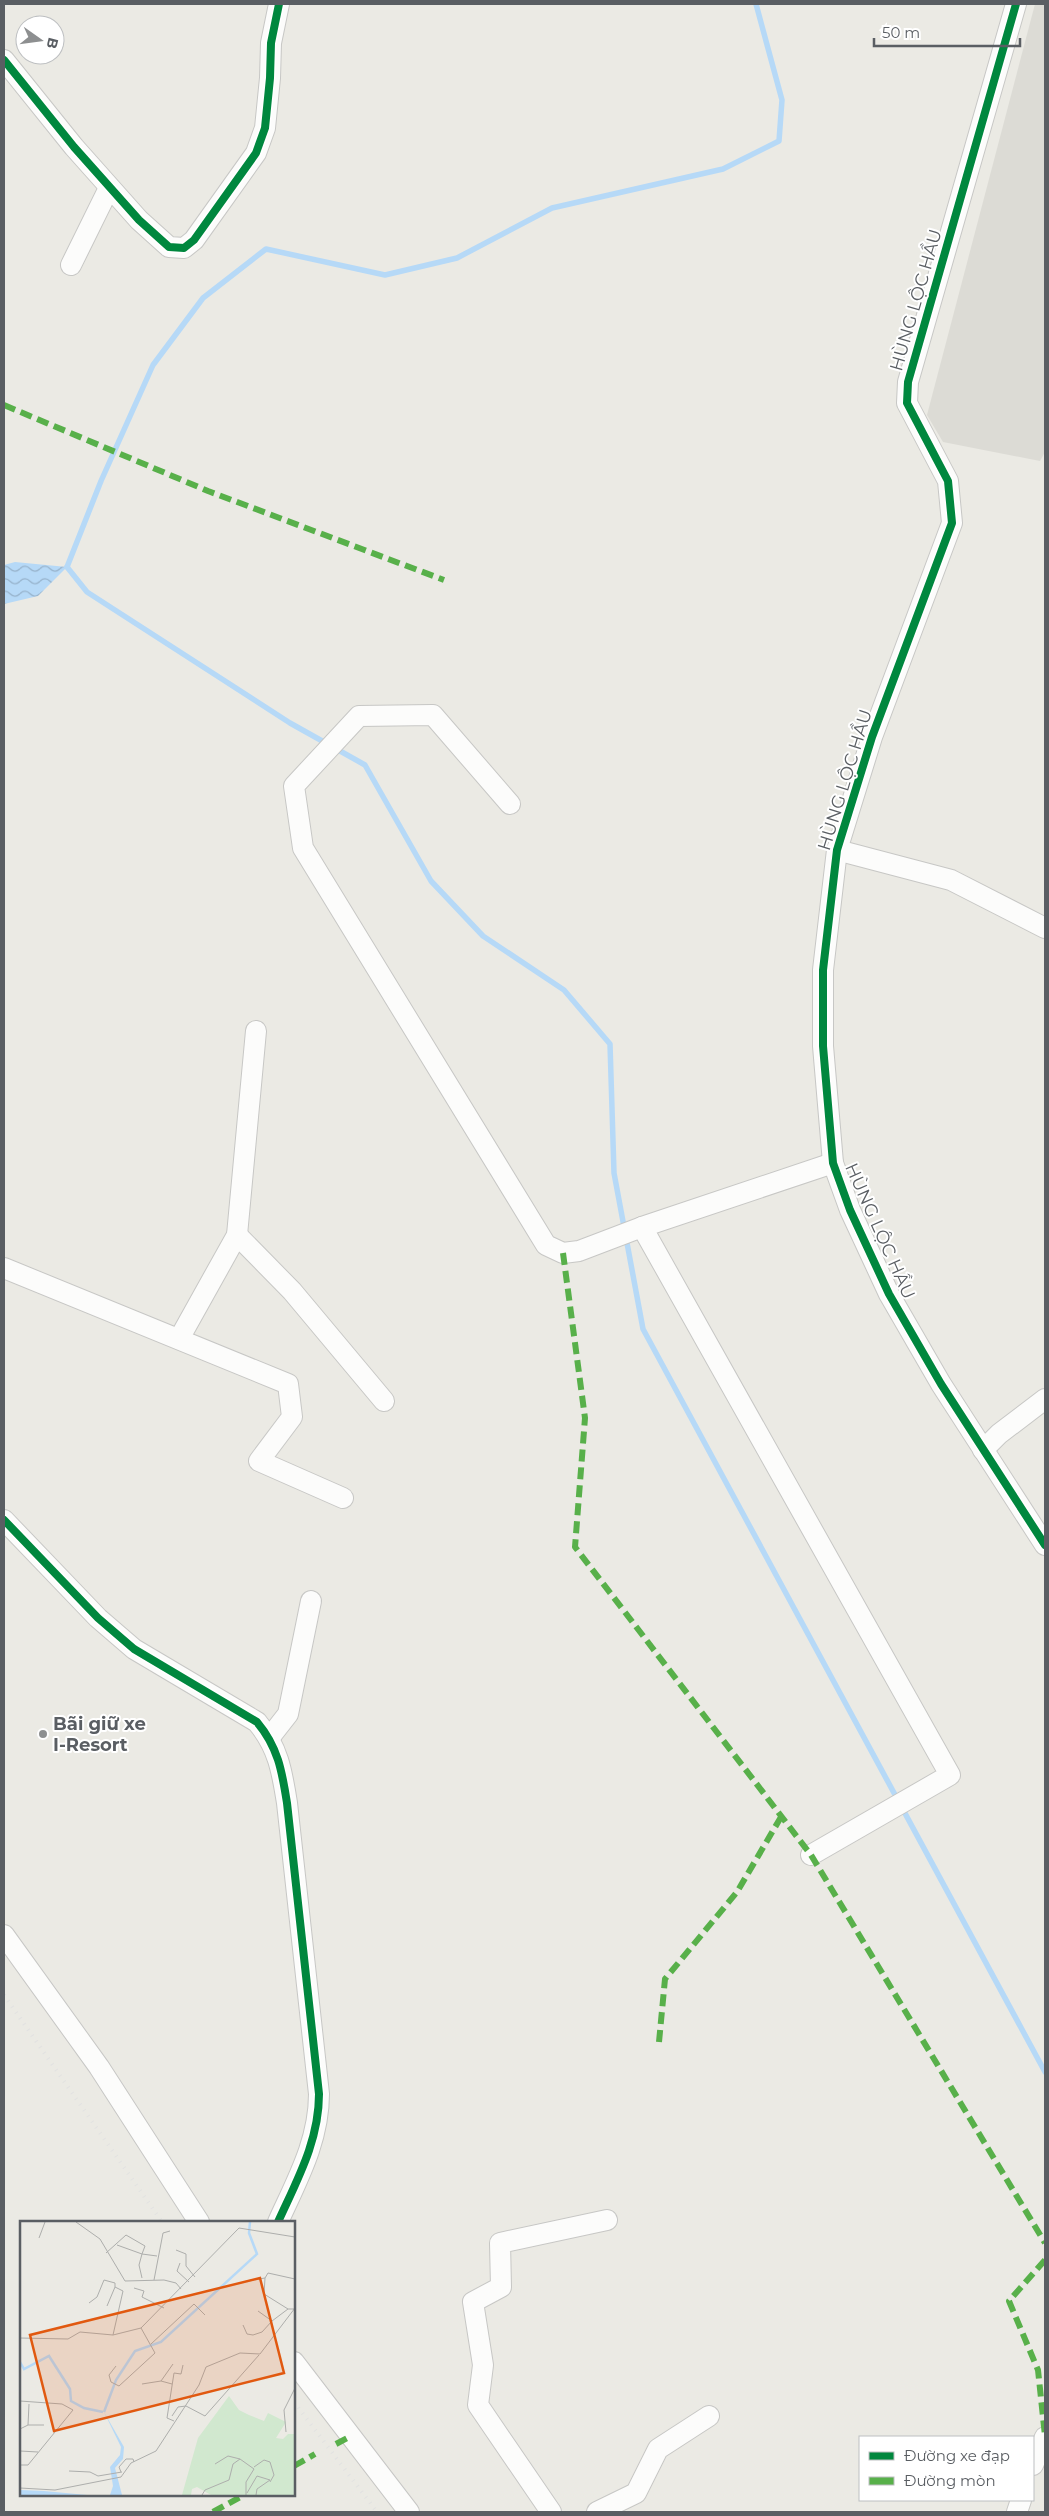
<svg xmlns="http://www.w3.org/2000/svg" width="1049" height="2516" font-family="Montserrat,sans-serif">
<defs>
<pattern id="water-waves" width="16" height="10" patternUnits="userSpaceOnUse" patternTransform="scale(1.25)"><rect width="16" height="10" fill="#b6d9f7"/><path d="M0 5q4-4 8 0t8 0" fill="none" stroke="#97b3cc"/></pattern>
</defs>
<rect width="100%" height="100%" fill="#ebeae4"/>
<path fill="#dcdbd5" d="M1035,4H1045V452L1040,461L943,442L927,415Z"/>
<path fill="url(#water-waves)" d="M15,562L67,567L38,596L4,604V565Z"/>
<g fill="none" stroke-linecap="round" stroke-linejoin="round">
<g stroke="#b6d9f7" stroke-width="5.5">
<path d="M67,567L87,592L290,723L365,765L431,881L483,936L564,990L610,1044L614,1173L643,1329L1045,2072"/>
<path d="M67,567L101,481L153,365L203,298L266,249L385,275L457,258L552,208L723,169L779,141L782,100L756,4"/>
</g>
<g stroke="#c7c7c5" stroke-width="22">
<g id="minor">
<path d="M1016,4L908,382L907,403L948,481L952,523L872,737L837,850L823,970V1046L833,1163L850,1210L889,1294L941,1384L1045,1545"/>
<path d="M4,60L74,147L139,220L169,247L184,248L194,240L256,153L265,128L270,78L271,43L279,4"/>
<path d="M71,265L109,188"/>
<path d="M510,804L433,715L359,716L294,786L303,848L546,1245L563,1253L579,1251L642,1227L833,1163"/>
<path d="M837,850L951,880L1045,928"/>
<path d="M642,1227L950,1775L811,1855"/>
<path d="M237,1235L292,1291L384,1401"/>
<path d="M4,1268L288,1384L292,1417L259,1461L343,1498"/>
<path d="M179,1339L237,1235L256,1031"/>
<path d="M983,1450L999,1434L1045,1399"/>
<path d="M4,1520L98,1618L134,1649L257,1722C278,1747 282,1771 287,1803L319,2094C319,2141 297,2180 278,2222"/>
<path d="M270,1737L288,1714L311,1601"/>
<path d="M4,1935L99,2067L199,2222"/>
<path d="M294,2362L409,2512"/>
<path d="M1033,2465L1045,2437"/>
<path d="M551,2512L478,2405L483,2365L473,2302L501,2287L500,2243L607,2220"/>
<path d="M597,2512L636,2493L658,2449L709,2416"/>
<path d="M1017,2512L1021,2500"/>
</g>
</g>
<use href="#minor" stroke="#fcfcfb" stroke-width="20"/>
<g stroke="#e2e2e1" stroke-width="4" stroke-dasharray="1 6" stroke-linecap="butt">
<path d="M4,1995L162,2222"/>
<path d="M294,2402L377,2512"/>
</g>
<g stroke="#58b04a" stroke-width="6" stroke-dasharray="12 6" stroke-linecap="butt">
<path d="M4,405L208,491L444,580"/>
<path d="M563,1253L585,1418L575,1547L811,1855L1045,2243"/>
<path d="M659,2042L665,1979L737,1892L781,1817"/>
<path d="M1045,2260L1009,2301L1038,2370L1045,2436"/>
<path d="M336,2444L351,2436"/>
<path d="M294,2466L315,2454"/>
<path d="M213,2512L244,2495"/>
</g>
<g stroke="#fff" stroke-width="11">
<g id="cycleway">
<path d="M1016,4L908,382L907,403L948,481L952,523L872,737L837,850L823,970V1046L833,1163L850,1210L889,1294L941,1384L1045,1545"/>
<path d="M4,60L74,147L139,220L169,247L184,248L194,240L256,153L265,128L270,78L271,43L279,4"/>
<path d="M4,1520L98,1618L134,1649L257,1722C278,1747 282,1771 287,1803L319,2094C319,2141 297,2180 278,2222"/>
</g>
</g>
<use href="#cycleway" stroke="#00873e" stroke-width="8"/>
</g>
<circle fill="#8d8f90" stroke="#fff" stroke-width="2" cx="43" cy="1734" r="5"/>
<g text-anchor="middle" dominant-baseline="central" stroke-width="4" stroke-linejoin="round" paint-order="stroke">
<g font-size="18" fill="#5a5e63" stroke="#fff">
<text transform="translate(916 300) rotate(-74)">HÙNG LỘC HẦU</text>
<text transform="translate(845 780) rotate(-73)">HÙNG LỘC HẦU</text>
<text transform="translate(880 1231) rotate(66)">HÙNG LỘC HẦU</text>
</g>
<g font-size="18" font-weight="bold" fill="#5a5e63" stroke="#fff" text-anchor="start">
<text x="53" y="1724">Bãi giữ xe<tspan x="53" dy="21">I-Resort</tspan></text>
</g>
</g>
<g transform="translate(20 2221)">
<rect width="275" height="275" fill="#ebeae4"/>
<path d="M209,175L219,189L229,194L244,200L248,192L266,201L256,217L263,218L268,213H275V274H191L177,266L172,268L171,274H162L178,217Z" fill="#d1e8cf"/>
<path d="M84,191L104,226L103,238L95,247L102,274H90L93,265L90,246L100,234L101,226ZM0,269L24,270L67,274H0Z" fill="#b6d9f7"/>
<path fill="none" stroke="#b6d9f7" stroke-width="2.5" d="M0,141L4,148L29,135L50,168L51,180L64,187L83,191M84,191L96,159L115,130L141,121L237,33L229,12L230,1"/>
<path fill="none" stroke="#adaeac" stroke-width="1" d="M56,1L80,18L105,60L144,59L156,62L161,68M219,7L275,16M19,17L25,1M156,29L166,33V45L175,56M86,32L106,14L125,25L122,33L97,24M160,42L157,50L169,61M122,57L119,44L122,33L137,35M245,57L248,52L275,58M134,59L143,12L150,10M233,59L245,57L244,73L268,88M114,67L124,70L122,76L144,87M69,82L77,76L84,59L95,62V66L103,70L93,114M87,85L95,66M238,90L252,100L268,88H274M223,104L227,113L233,114L242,111L252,100M0,117L48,118L60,111L93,114L121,107L219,7M131,123L174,83L185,94M96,145L89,154L91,161L99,165L135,132L121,107M141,160L153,143M122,163L141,160L152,163M0,180L42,183L53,189L8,244H0M152,195L158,186L166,185L185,195L239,134M154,200L147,197L154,152L161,153L163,144M8,204H24M0,208L8,204L9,183M266,211L264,189L275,167M0,230L18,231M195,243L208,235L220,238M234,246L244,239L250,241L254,254L250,261M49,250L70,251L78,255L102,251M101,251L99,246L106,238H113L114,241M0,267L35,269L101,256L111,242L136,230L179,164L186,146L220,132L240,133L275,87M227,272L237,255L250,259L237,268L236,274M182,274L185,269L209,259L213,243L220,238L234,248L226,261V274"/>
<path fill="#e15910" fill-opacity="0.15" stroke="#e15910" stroke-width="2.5" d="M240,57L264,152L34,210L10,114Z"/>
<rect width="275" height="275" fill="none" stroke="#5a5e63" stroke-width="2.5"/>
</g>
<rect width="1049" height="2516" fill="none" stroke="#5a5e63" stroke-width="10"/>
<rect x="859" y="2436" width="175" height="65" fill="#ffffff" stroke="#bdbfc1"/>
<rect x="869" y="2452" width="25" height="8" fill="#00873e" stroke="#bdbfc1"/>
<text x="904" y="2461" font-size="15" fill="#5a5e63">Đường xe đạp</text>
<rect x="869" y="2477" width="25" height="8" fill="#58b04a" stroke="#bdbfc1"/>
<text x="904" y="2486" font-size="15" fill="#5a5e63">Đường mòn</text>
<g transform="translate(40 40) rotate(104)"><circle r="24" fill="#ffffff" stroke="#bdbfc1"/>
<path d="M0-4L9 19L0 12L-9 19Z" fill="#8d8f90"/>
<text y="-8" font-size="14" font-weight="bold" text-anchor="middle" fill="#5a5e63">B</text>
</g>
<path d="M874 38v8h146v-8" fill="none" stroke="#5a5e63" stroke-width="2.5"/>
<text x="882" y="38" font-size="15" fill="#5a5e63" stroke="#ffffff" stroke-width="4" paint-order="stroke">50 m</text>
</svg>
